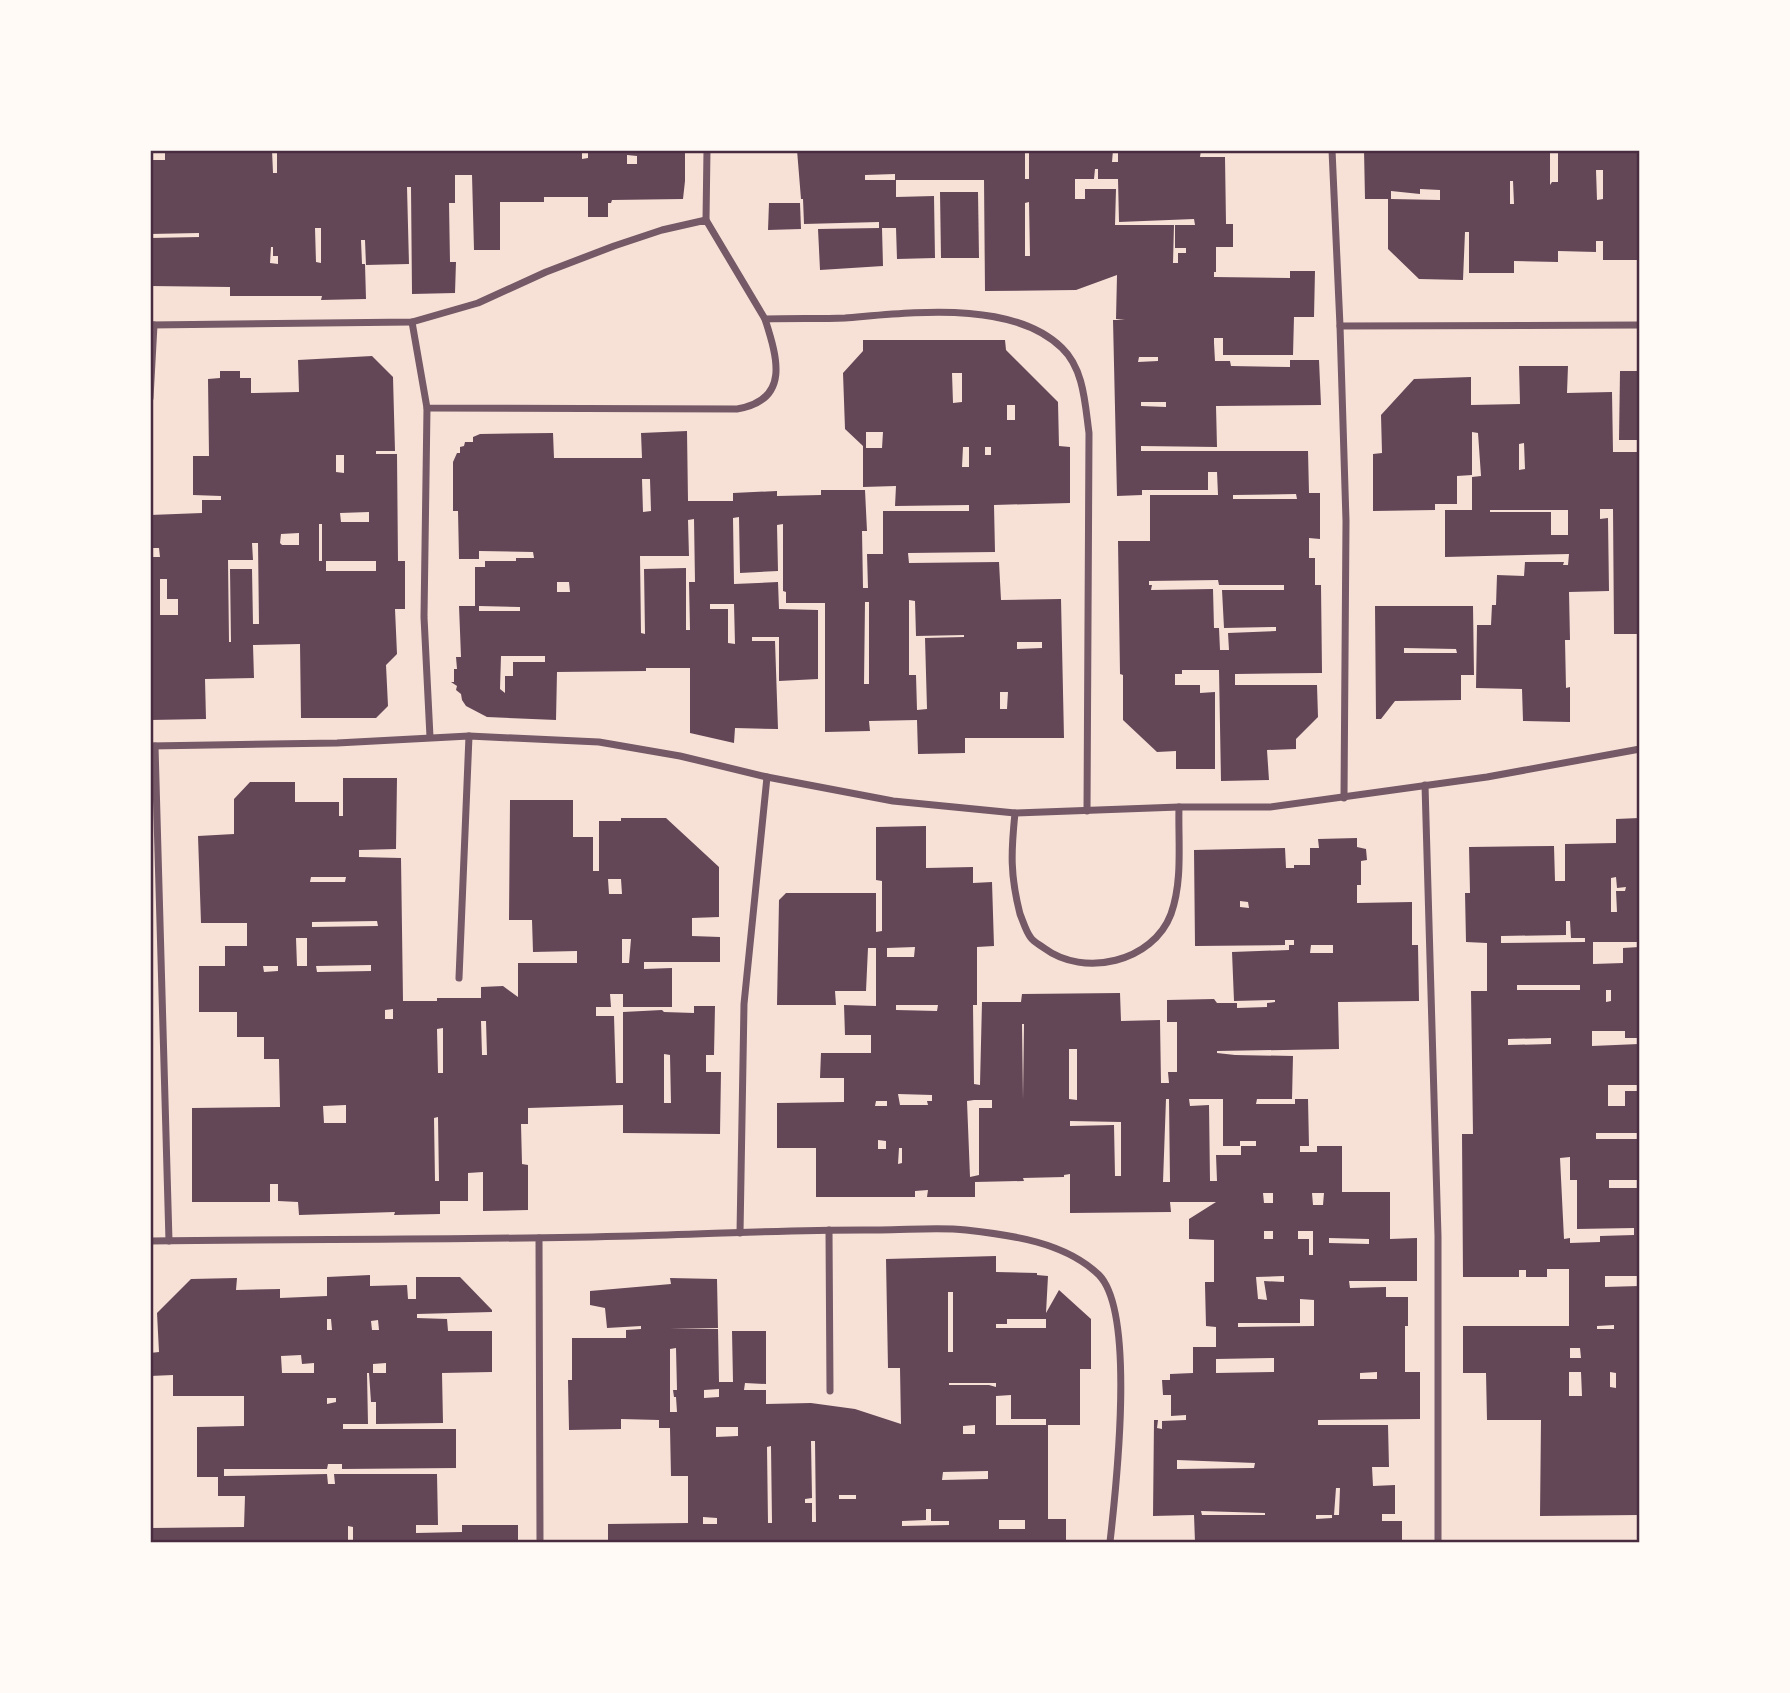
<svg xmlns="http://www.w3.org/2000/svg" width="1790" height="1693" font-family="Manrope,sans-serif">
<rect width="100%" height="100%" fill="#f7e1d7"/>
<g fill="#644757" fill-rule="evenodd">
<path d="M165,150H272L273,173H277V150H582V159L588,158V150H685V181L683,199L612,200L611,203H608V217H588V197H544V202H500V250H474L472,175H455V203H449L450,262H456L455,293L412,294L411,187H407L409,264L366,265L365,240H361L362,264H365L366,299L321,300L322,296H230V287L150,286V238L199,237V233L150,234V160H165ZM627,155L637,156V164H627ZM315,228H321V263L316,262ZM271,247H273V256H278V264L270,263Z"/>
<path d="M797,150H1025V179H1029V150H1113L1112,162H1118V150H1201L1200,157H1225L1226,224H1233V247H1216V272H1214V277L1290,278V271H1315L1314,317H1294L1293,355H1223V338H1214V343L1215,361H1230L1231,366L1290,367V360H1319L1321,405L1216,406L1217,447L1141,446V451H1308L1309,493H1320V539L1309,538V558H1315V585H1321L1322,673L1235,674V685H1317L1318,717L1296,739V749L1267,750L1269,780L1221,781L1219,670H1182V674H1175V685H1200V693L1215,692V769H1176V751L1157,752L1123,720V675L1120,674L1118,541H1150V495H1218L1217,472H1208V490H1142V495L1117,496L1113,320H1125L1116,319L1117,275L1076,290L985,291L984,180H896V197L934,196L935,258L897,259L896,228H882L883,266L820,270L818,229L879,228V222L804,224L803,199H801ZM1095,169H1098V179H1118L1119,222L1194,219L1195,225H1175V248H1186V253H1178V263H1173L1174,225H1115L1116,189H1085V199H1075V179H1094ZM895,174V180H865V175ZM1029,202L1030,256H1025V203ZM1139,357H1158V361L1138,362ZM1141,402H1166V407L1141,406ZM1296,494L1297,499H1233V495ZM1218,580L1219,585H1284V590H1222L1224,628L1276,627V631L1228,633L1229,650H1220L1219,628H1214L1213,589L1151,590L1152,585H1149V581Z"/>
<path d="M1364,150H1550V185L1552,182H1558V150H1639V260H1603V241H1596V252L1558,251V262L1514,261V273H1469V232H1465L1463,280L1419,279L1388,249V199H1365ZM1596,170H1603V199L1597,200ZM1510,181H1513L1514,204H1510ZM1420,189L1440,190V200L1391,199V191L1420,194Z"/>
<path d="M940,192H978L979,258H941Z"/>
<path d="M769,203H800L801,229L768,230Z"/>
<path d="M863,340H1005L1006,350L1058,402L1059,446L1070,447V503L994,505L995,552L908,553L909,563L999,562L1001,600L1061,599L1064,738H965V753L918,754L917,720L869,721L870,731L825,732V603H786V592L783,591V524L777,525L778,571L740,573L739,517L733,518L734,584L778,582L779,609L818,610V679L779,681V637H752V641H775L778,729L735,728L734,743L690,733V668H646V671L557,672L556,720L487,717L466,706L462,700L461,694L456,690L457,686L451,682H454V669H457L456,657H461L459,606H475V567H485V561H516V558H534L533,552L479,551V559H459L458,511H453V462L457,453H460V447L464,446L465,442H473V437L480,434L553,433L554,458H642L641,433L687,431L688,501H733V493L777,491V496L821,495V490H865L867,531H862L863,588H868L867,554H883V511H969V505L895,506L896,486L863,487V446L845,429L843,373L863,351ZM952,373H962V402L953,403ZM1007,405H1015V420H1007ZM866,432H883L882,448H866ZM963,447H969V467H962ZM985,447H991V455H985ZM642,479H650L651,511L643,512ZM694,519L695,582H689L690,630H686V568L644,569L645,634L641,633L640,556H689L688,520ZM557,582H569L570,592H557ZM909,600L915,601L916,636L964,635V637L925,638L927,709L917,710L916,675H909ZM865,602H869V684H864ZM710,604H734L735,644L728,643V609H710ZM479,606L520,607V611H479ZM1017,642H1042V648L1017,649ZM501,656H545V662H513V676H505V693L500,689ZM1000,692H1008L1007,709H1000Z"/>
<path d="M372,356L393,377L395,451H376V454H397L398,561H405V609H395L397,654L386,665L388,706L376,718H301L300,644L253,645L254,678L205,679L206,719L150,720V557H160L159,548H150V515L202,513V500H221V496L193,495V456H209L208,379L220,378V371H240V378H251V393L299,392L298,360ZM336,455H344V473L336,472ZM369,512V522H341L340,513ZM319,524H322V561H319ZM299,533V545H282L280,543L281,534ZM252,543H258L259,624H253L252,569H230L231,642H229L228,560H253ZM326,561H376V571H326ZM160,579H167V599H178V615H160Z"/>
<path d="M1519,366H1568L1567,393L1612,392L1613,452H1639V634H1614L1613,509H1600V519L1608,518L1609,591L1569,592L1570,640H1565L1566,688L1570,687V722L1523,721L1522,689L1476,688L1477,625H1491L1492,605H1496L1497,575L1524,576L1525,562H1564L1563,565H1568L1569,554L1445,557V510H1472V477L1481,476L1478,433L1472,432V475L1457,476V504H1435V510L1373,511V454L1382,453L1381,415L1414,379L1471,377V405L1520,404ZM1524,443L1525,469L1519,470V444ZM1490,510H1568V535H1551V512H1490Z"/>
<path d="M1620,371H1639V440H1619Z"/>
<path d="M1375,606H1473L1474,675H1461V700L1395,701L1381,719H1376ZM1404,648L1456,649L1457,653H1404Z"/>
<path d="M343,778H397L396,849L359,850V857L401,858L403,1001H437V998H481V987L503,986L518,997V963H577V951L533,952L532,920H509L510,800H573V837H593V871H599V821H621V818H666L719,867V917L692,918V936L720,937V962H644V969L672,968V1007H623V994H610L611,1007H596V1016H614L616,1083H623V1012L662,1010L664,1012L694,1013V1006H715L714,1055H706V1072H721L720,1134L623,1133V1105L528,1108V1124H521L522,1164L528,1165V1210L483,1211V1172L468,1173V1201H440V1214L394,1215L395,1212L299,1215L298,1202L278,1201V1184H270V1202H192V1108L280,1107L279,1059H264V1037H237V1012H199V966H225V946H247V923H201L198,836L234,834V799L250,782H295V802H339V816H343ZM311,877H346L345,882H310ZM608,879H621L622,894H609ZM377,921L378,926L312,927V922ZM296,938H307V966H297ZM622,939H631L629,963H622ZM371,965V971L317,972L316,966ZM263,966H278V971L264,972ZM393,1009V1019H385V1010ZM481,1021H486L487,1055H482ZM443,1028V1073H438L437,1029ZM664,1054L670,1055L671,1103H664ZM346,1105V1123H324L323,1106ZM438,1117L439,1181H435L434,1118Z"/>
<path d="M1639,818V942H1593V964L1623,963V948L1639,947V1038H1625V1031H1592V1046L1639,1044V1085H1608V1106H1625V1091H1639V1133H1596V1139H1639V1180H1609V1188H1639V1276H1605V1287L1639,1286V1515L1540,1516L1541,1420H1487L1486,1373H1463V1326H1569V1269H1547V1277H1526V1270H1519V1277H1463L1462,1134H1473L1471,991H1487V943L1466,942L1465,893H1470L1469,847L1554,846L1555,881H1565V844L1616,843V819ZM1616,877L1617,888L1626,887L1625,891H1616L1617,912H1611V878ZM1566,921H1570L1571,938H1585V942L1501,943V936L1566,935ZM1517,985H1580V990H1517ZM1606,990H1611V1001L1606,1002ZM1551,1038V1044L1508,1045V1039ZM1570,1157V1180H1577V1229L1634,1228V1235L1600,1236V1242L1570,1243V1238L1564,1239L1560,1158ZM1614,1325V1329H1597V1326ZM1570,1348H1580L1581,1358H1570ZM1569,1372H1581L1582,1396H1569ZM1610,1372L1616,1373V1388L1610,1387Z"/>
<path d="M926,826V868L973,867V883L992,882L994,946L977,947V1005H973L974,1084L980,1085L982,1002H1021L1022,994L1120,993L1121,1021L1160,1020L1161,1083H1169L1168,1072H1177V1022H1167V1000L1214,999L1217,1003H1237V1008L1267,1007V1003L1275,1002V1000L1234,1001L1232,952L1289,950V945H1294V940H1285V945L1195,946L1194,850L1285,848L1286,868H1294V865H1310V848H1319L1318,839L1357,838V847L1366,849L1367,860L1361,861V885H1357V903L1412,902V945H1418L1419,1001L1338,1002L1339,1049L1217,1051V1053L1235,1055L1293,1056L1292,1099H1257L1256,1104H1295V1099H1308L1309,1146H1300V1152H1317V1146H1342V1192H1390V1239L1417,1238V1281H1349L1350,1288L1386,1287V1297H1408V1326H1405V1372H1420V1419L1318,1420V1425H1388L1389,1467H1372L1373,1486L1395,1485V1514H1382V1521H1402V1542H1195L1194,1515L1153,1516L1154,1420H1158L1157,1428L1162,1429V1421L1186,1420V1415L1171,1416V1395H1163L1162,1380H1170V1374L1193,1373V1347H1216V1327L1206,1326L1205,1285V1282H1214V1240L1189,1239V1219L1216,1202H1170L1171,1212L1070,1213V1174L1064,1175V1177L1023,1178L1024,1181L975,1182V1197H927L928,1190L915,1191V1197H816V1148H777V1103L844,1102V1078H820L821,1053H871V1035H845L844,1005L876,1006V948H868L866,991H835L836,1005H777L779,900L786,893H876V932L882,931V881L876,880V827ZM1240,901L1248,902L1249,908L1240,907ZM1311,945H1333V953H1310ZM915,947L914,957H887V948ZM896,1005H938L937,1011L896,1010ZM1022,1024H1024L1023,1100ZM1069,1049H1077V1100L1069,1099ZM898,1094L932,1095V1101H927L928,1105H900ZM1166,1099H1169L1170,1182H1163ZM1189,1099H1223V1146H1240V1141H1256V1146H1241V1155H1216L1217,1181H1210L1209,1105L1190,1106ZM974,1100H992V1108H979V1175L970,1177L967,1101ZM876,1101H887V1106H875ZM1070,1121L1121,1122V1176H1115L1114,1125L1070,1126ZM878,1140L886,1141V1149H878ZM899,1148H902V1163L898,1164ZM1263,1193H1273V1203H1264ZM1312,1193H1324L1323,1205H1313ZM1264,1231H1273V1239H1264ZM1298,1231H1313V1255H1309V1239H1298ZM1329,1238L1369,1239V1244L1329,1243ZM1284,1276V1282L1264,1281L1267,1300L1258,1299L1256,1277ZM1300,1299L1314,1300V1326L1238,1327V1323H1300ZM1274,1358V1372L1216,1373V1359ZM1377,1372V1379H1360V1373ZM1177,1460L1255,1463L1254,1468L1177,1469ZM1336,1488H1340L1339,1515H1334ZM1201,1511L1265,1513V1515H1202ZM1316,1515H1332V1518L1316,1519Z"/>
<path d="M996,1256V1272L1037,1273V1275L1048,1276L1046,1313L1059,1290L1091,1319V1369H1080V1425H1046V1419H1011V1395L996,1396V1425H1048V1519H1066V1542H608V1524L688,1523V1476H671L670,1428H659V1420L621,1419V1429L569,1430L568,1380H572V1338H626V1330L641,1329V1326L607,1328L605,1308L590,1305V1291L671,1284L670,1278L717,1279L718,1328H670L718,1329L719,1382H733L732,1331H766V1384L745,1383L744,1390H766V1404L811,1403L855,1409L901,1424L900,1368H888L886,1259ZM948,1292H953V1352H948ZM1007,1319H1046V1328H996V1324H1007ZM676,1348L677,1390H673L674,1397H676L677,1412H670V1349ZM949,1383H996V1387L989,1385H949ZM719,1389V1397L704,1398V1390ZM975,1425V1434H963V1426ZM716,1427H738V1436L716,1437ZM811,1441H815L816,1522H812V1503H805V1499L812,1498ZM771,1446L772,1523H768L767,1447ZM988,1471V1479L942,1480L943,1472ZM839,1495H856V1499H839ZM926,1509H931V1521H949V1525L902,1526V1521L926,1520ZM703,1517L717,1518V1524H703ZM999,1520H1025V1529H999Z"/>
<path d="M370,1275V1286L407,1285L408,1299H416V1277H460L492,1310V1312L417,1314V1318L447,1319L448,1331H492V1372L442,1373L443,1423L376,1424V1402H371L369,1373H367L368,1424H343V1429H456V1468L342,1469V1464H328L327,1469H224V1476L327,1474L328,1484H335L334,1474H437L438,1525H416V1533L462,1532V1525H518V1542H348V1540H353V1527L348,1526V1542H150V1528L244,1527L245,1496H218V1477H197V1427L244,1426V1396H173V1375L150,1376V1353L159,1352L157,1313L191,1279L237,1278L236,1290L280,1289V1298L327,1296V1277ZM327,1319H331L332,1330H327ZM378,1320L379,1330H372L371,1321ZM301,1355L302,1364L314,1363V1373H282L281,1356ZM386,1363V1373H373V1364ZM327,1398H336V1402L327,1404Z"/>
</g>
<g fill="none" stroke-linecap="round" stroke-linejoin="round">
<g stroke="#755966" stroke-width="7">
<path d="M1332,150L1340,326L1346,521L1344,798"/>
<path d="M706,220L707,150"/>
<path d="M412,322L427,408L737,409C791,400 777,357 765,319"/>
<path d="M150,325L412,322L478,303L546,272L614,246L662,230L706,220L765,319C792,318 819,319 845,318C909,313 1012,299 1062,348C1084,369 1085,404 1089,433L1087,811"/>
<path d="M1340,326L1640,325"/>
<path d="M150,398L154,325"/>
<path d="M427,408L424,617L430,737"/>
<path d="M150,746L337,743L469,736L599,742L680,756L767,777L893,801L1015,813L1179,807H1270L1487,777L1640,749"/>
<path d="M155,746L169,1241"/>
<path d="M1425,785L1438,1236V1542"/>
<path d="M1015,813C1011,852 1010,875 1020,914C1023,921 1026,932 1031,938C1034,942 1040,945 1044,948C1084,978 1153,962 1171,914C1183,881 1178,841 1179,807"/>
<path d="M459,978L469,736"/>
<path d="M829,1230L830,1391"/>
<path d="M740,1233L744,1004L767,777"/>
<path d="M539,1238L540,1542"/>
<path d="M150,1241C311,1239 472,1240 633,1236C715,1234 797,1229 880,1230C908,1230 938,1227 966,1230C1011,1235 1065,1242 1099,1275C1136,1313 1116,1489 1110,1542"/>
</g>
</g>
<rect width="1790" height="1693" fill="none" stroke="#fffaf5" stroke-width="304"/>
<rect x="152" y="152" width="1486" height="1389" fill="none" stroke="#4a2c40" stroke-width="2.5"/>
</svg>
